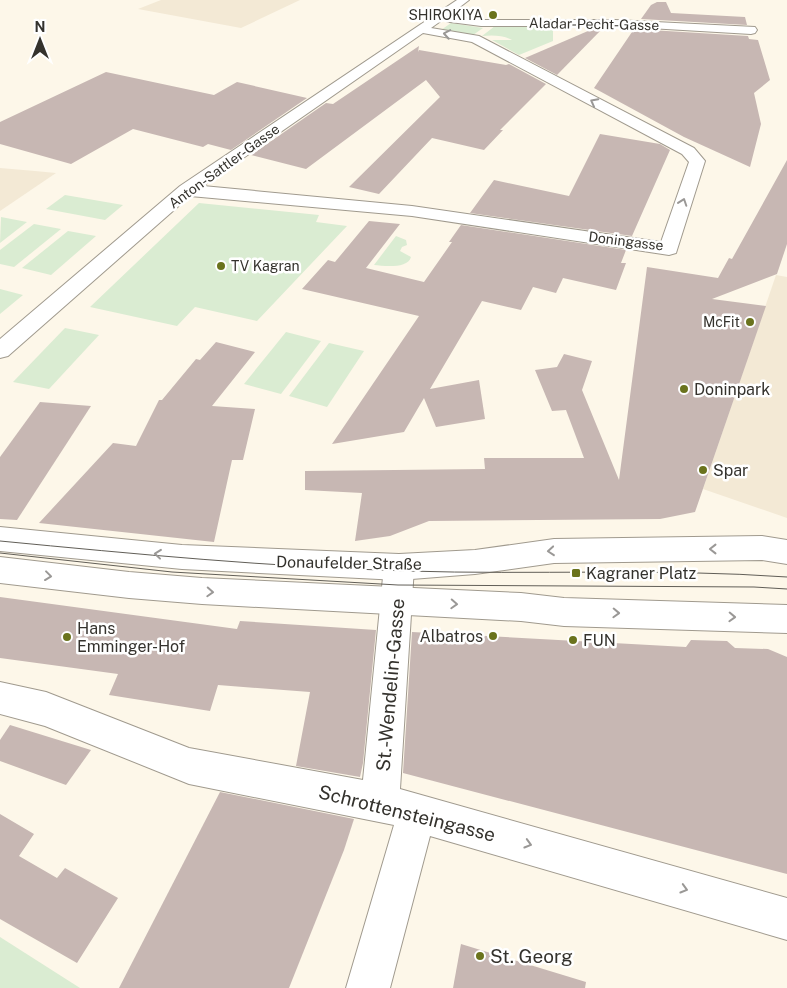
<svg xmlns="http://www.w3.org/2000/svg" width="787" height="988" font-family="'Public Sans',sans-serif">
<rect width="100%" height="100%" fill="#fdf7e9"/>
<g fill="#f3e9d5">
<path d="M161,0H300L241,28L138,9Z"/>
<path d="M0,168L35,171L56,173L0,211Z"/>
<path d="M776,275L787,277V518L703,489Z"/>
</g>
<g fill="#daecd2">
<path d="M451,23L483,28L473,35L441,30Z"/>
<path d="M553,25V41L519,55L492,40H512C503,35 492,35 482,36L495,26Z"/>
<path d="M65,195L123,205L105,220L46,209Z"/>
<path d="M199,203L319,215L316,222L347,226L257,321L195,307L177,326L90,307Z"/>
<path d="M1,217L27,222L0,243Z"/>
<path d="M34,224L61,229L14,267L0,264V250Z"/>
<path d="M68,231L96,236L51,275L22,268Z"/>
<path d="M396,236L406,240L407,245L402,247L400,251L411,257C408,269 384,266 374,265Z"/>
<path d="M0,289L23,295L0,314Z"/>
<path d="M65,328L99,335L49,389L13,382Z"/>
<path d="M286,332L321,341L281,394L244,384Z"/>
<path d="M329,343L364,351L327,407L289,396Z"/>
<path d="M0,937L80,988H0Z"/>
</g>
<g fill="#c7b7b3">
<path d="M657,2H666L671,13L745,17L747,25L641,19L651,5Z"/>
<path d="M595,28H603L557,75L525,58Z"/>
<path d="M634,29L748,36L749,39L758,40L770,80L754,93L761,124L750,167L684,137L594,88Z"/>
<path d="M419,46L418,52L419,50L506,65L509,64L546,84L500,130H503L484,150L432,138L379,194L349,187L440,97L426,80L306,169L251,155L326,103L333,104Z"/>
<path d="M106,72L214,95L237,82L307,98L231,150L208,144L203,147L133,129L71,164L0,144V122Z"/>
<path d="M600,134L660,144L670,150L632,236L470,213L494,180L569,196Z"/>
<path d="M787,160V244L777,274L712,299L766,306L695,512L660,519L429,521L390,536L355,541L362,493L305,490V471L485,469L484,458H584L566,410L552,411L535,370L557,367L564,354L592,361L582,390L619,480L647,267L718,278L729,258L732,259Z"/>
<path d="M369,221L400,224L366,268L424,282L452,242H449L461,225L626,250L621,263H626L616,290L563,278L556,293L533,287L521,310L482,301L430,389L479,380L485,419L436,427L424,398L404,432L332,444L419,316L302,289L328,260L335,262Z"/>
<path d="M216,342L255,352L212,406L255,409L243,460H232L214,542L39,523L113,443L136,446L159,400H162L196,359L200,360Z"/>
<path d="M40,402L91,406L17,520L0,519V457Z"/>
<path d="M0,597L237,629L240,621L376,630L363,763L360,777L296,766L310,692L218,685L210,711L109,695L118,674L0,658Z"/>
<path d="M412,632L686,647L691,640L727,641L735,648L768,649L787,657V874L403,773Z"/>
<path d="M10,725L91,750L66,785L0,761V740Z"/>
<path d="M220,792L354,819L344,850L289,988H119Z"/>
<path d="M0,814L34,834L19,856L57,878L65,868L118,898L77,963L0,919Z"/>
<path d="M461,944L586,982L585,988H453Z"/>
</g>
<g fill="none" stroke-linecap="round" stroke-linejoin="round">
<g stroke="#a09a8e" stroke-width="2">
<g id="minor">
<path d="M457,0H469L448,16L481,20H615L755,27L757,30L755,33L751,34L615,26H481L450,22L446,21L445,18L431,28L479,36L694,148L705,161L676,253L669,255L412,216L190,196L8,356L0,358V339L180,186ZM423,33L472,42L682,154L689,162L661,242L412,206L203,186Z"/>
<path d="M399,554L410,558L414,567L400,789L787,898V940L430,836L390,988H346L394,825L189,784L45,726L0,714V682L46,692L189,748L363,780L384,567L388,558Z"/>
</g>
</g>
<g stroke="#a09a8e" stroke-width="2">
<g id="major">
<path d="M0,527L182,545L399,554L475,550L554,539L762,536L787,540V564L762,560L554,563L475,574L399,580L182,569L0,551Z"/>
<path d="M0,557L129,572L202,578L521,593L564,598L787,605V633L564,626L521,621L202,604L129,598L0,583Z"/>
</g>
</g>
<use href="#minor" fill="#fff" fill-rule="evenodd"/>
<use href="#major" fill="#fff" fill-rule="evenodd"/>
<g stroke="#615e57" stroke-width="1">
<path d="M0,541C135,554 271,567 407,571C533,575 661,568 787,577"/>
<path d="M0,553L172,572L398,585L754,587L787,589"/>
</g>
</g>
<defs><path id="oneway-chevron" d="M-2-3.5L2.5 0L-2 3.5" fill="none" stroke-width="1.6" stroke-linecap="round" stroke-linejoin="round" transform="scale(1.25)"/></defs>
<g stroke="#9a9896">
<use href="#oneway-chevron" transform="translate(447 34) rotate(-170)"/>
<use href="#oneway-chevron" transform="translate(594 102) rotate(-152)"/>
<use href="#oneway-chevron" transform="translate(683 202) rotate(-71)"/>
<use href="#oneway-chevron" transform="translate(713 549) rotate(-180)"/>
<use href="#oneway-chevron" transform="translate(551 551) rotate(175)"/>
<use href="#oneway-chevron" transform="translate(158 554) rotate(-174)"/>
<use href="#oneway-chevron" transform="translate(48 576) rotate(7)"/>
<use href="#oneway-chevron" transform="translate(210 592) rotate(3)"/>
<use href="#oneway-chevron" transform="translate(454 604) rotate(3)"/>
<use href="#oneway-chevron" transform="translate(616 613) rotate(2)"/>
<use href="#oneway-chevron" transform="translate(732 617) rotate(2)"/>
<use href="#oneway-chevron" transform="translate(528 844) rotate(16)"/>
<use href="#oneway-chevron" transform="translate(684 889) rotate(16)"/>
</g>
<g fill="#6a731d" stroke="#fff" stroke-width="2">
<circle cx="493" cy="15" r="5"/>
<circle cx="221" cy="266" r="5"/>
<circle cx="750" cy="322" r="5"/>
<circle cx="684" cy="389" r="5"/>
<circle cx="703" cy="470" r="5"/>
<rect x="571" y="568" width="10" height="10" rx="2.5"/>
<circle cx="493" cy="636" r="5"/>
<circle cx="67" cy="637" r="5"/>
<circle cx="573" cy="640" r="5"/>
<circle cx="480" cy="956" r="5"/>
</g>
<g text-anchor="middle" dominant-baseline="central" stroke-width="5" stroke-linejoin="round" paint-order="stroke">
<g font-size="14" fill="#34322d" stroke="#fff" text-anchor="end">
<text x="483" y="15">SHIROKIYA</text>
<text x="231" y="266" text-anchor="start">TV Kagran</text>
<text x="740" y="322">McFit</text>
</g>
<g font-size="14" fill="#34322d" stroke="#fff">
<text transform="translate(594 24) rotate(1)">Aladar-Pecht-Gasse</text>
<text transform="translate(224 166) rotate(-36)">Anton-Sattler-Gasse</text>
<text transform="translate(626 241) rotate(7)">Doningasse</text>
</g>
<g font-size="16" fill="#34322d" stroke="#fff" text-anchor="start">
<text x="694" y="389">Doninpark</text>
<text x="713" y="470">Spar</text>
<text x="586" y="573">Kagraner Platz</text>
<text x="77" y="628">Hans<tspan x="77" dy="18">Emminger-Hof</tspan></text>
<text x="483" y="636" text-anchor="end">Albatros</text>
<text x="583" y="640">FUN</text>
</g>
<g font-size="16" fill="#34322d" stroke="#fff">
<text transform="translate(349 563) rotate(1)">Donaufelder Straße</text>
</g>
<g font-size="19" fill="#34322d" stroke="#fff">
<text transform="translate(390 685) rotate(-85)">St.-Wendelin-Gasse</text>
<text transform="translate(407 813) rotate(14)">Schrottensteingasse</text>
</g>
<g font-size="19" fill="#34322d" stroke="#fff" text-anchor="start">
<text x="490" y="956">St. Georg</text>
</g>
</g>
<g transform="translate(40 40)" stroke="#ffffff" stroke-width="4" paint-order="stroke">
<path d="M0-4L9 19L0 12L-9 19Z" fill="#34322d"/>
<text y="-8" font-size="14" font-weight="bold" text-anchor="middle" fill="#34322d">N</text>
</g>
</svg>
